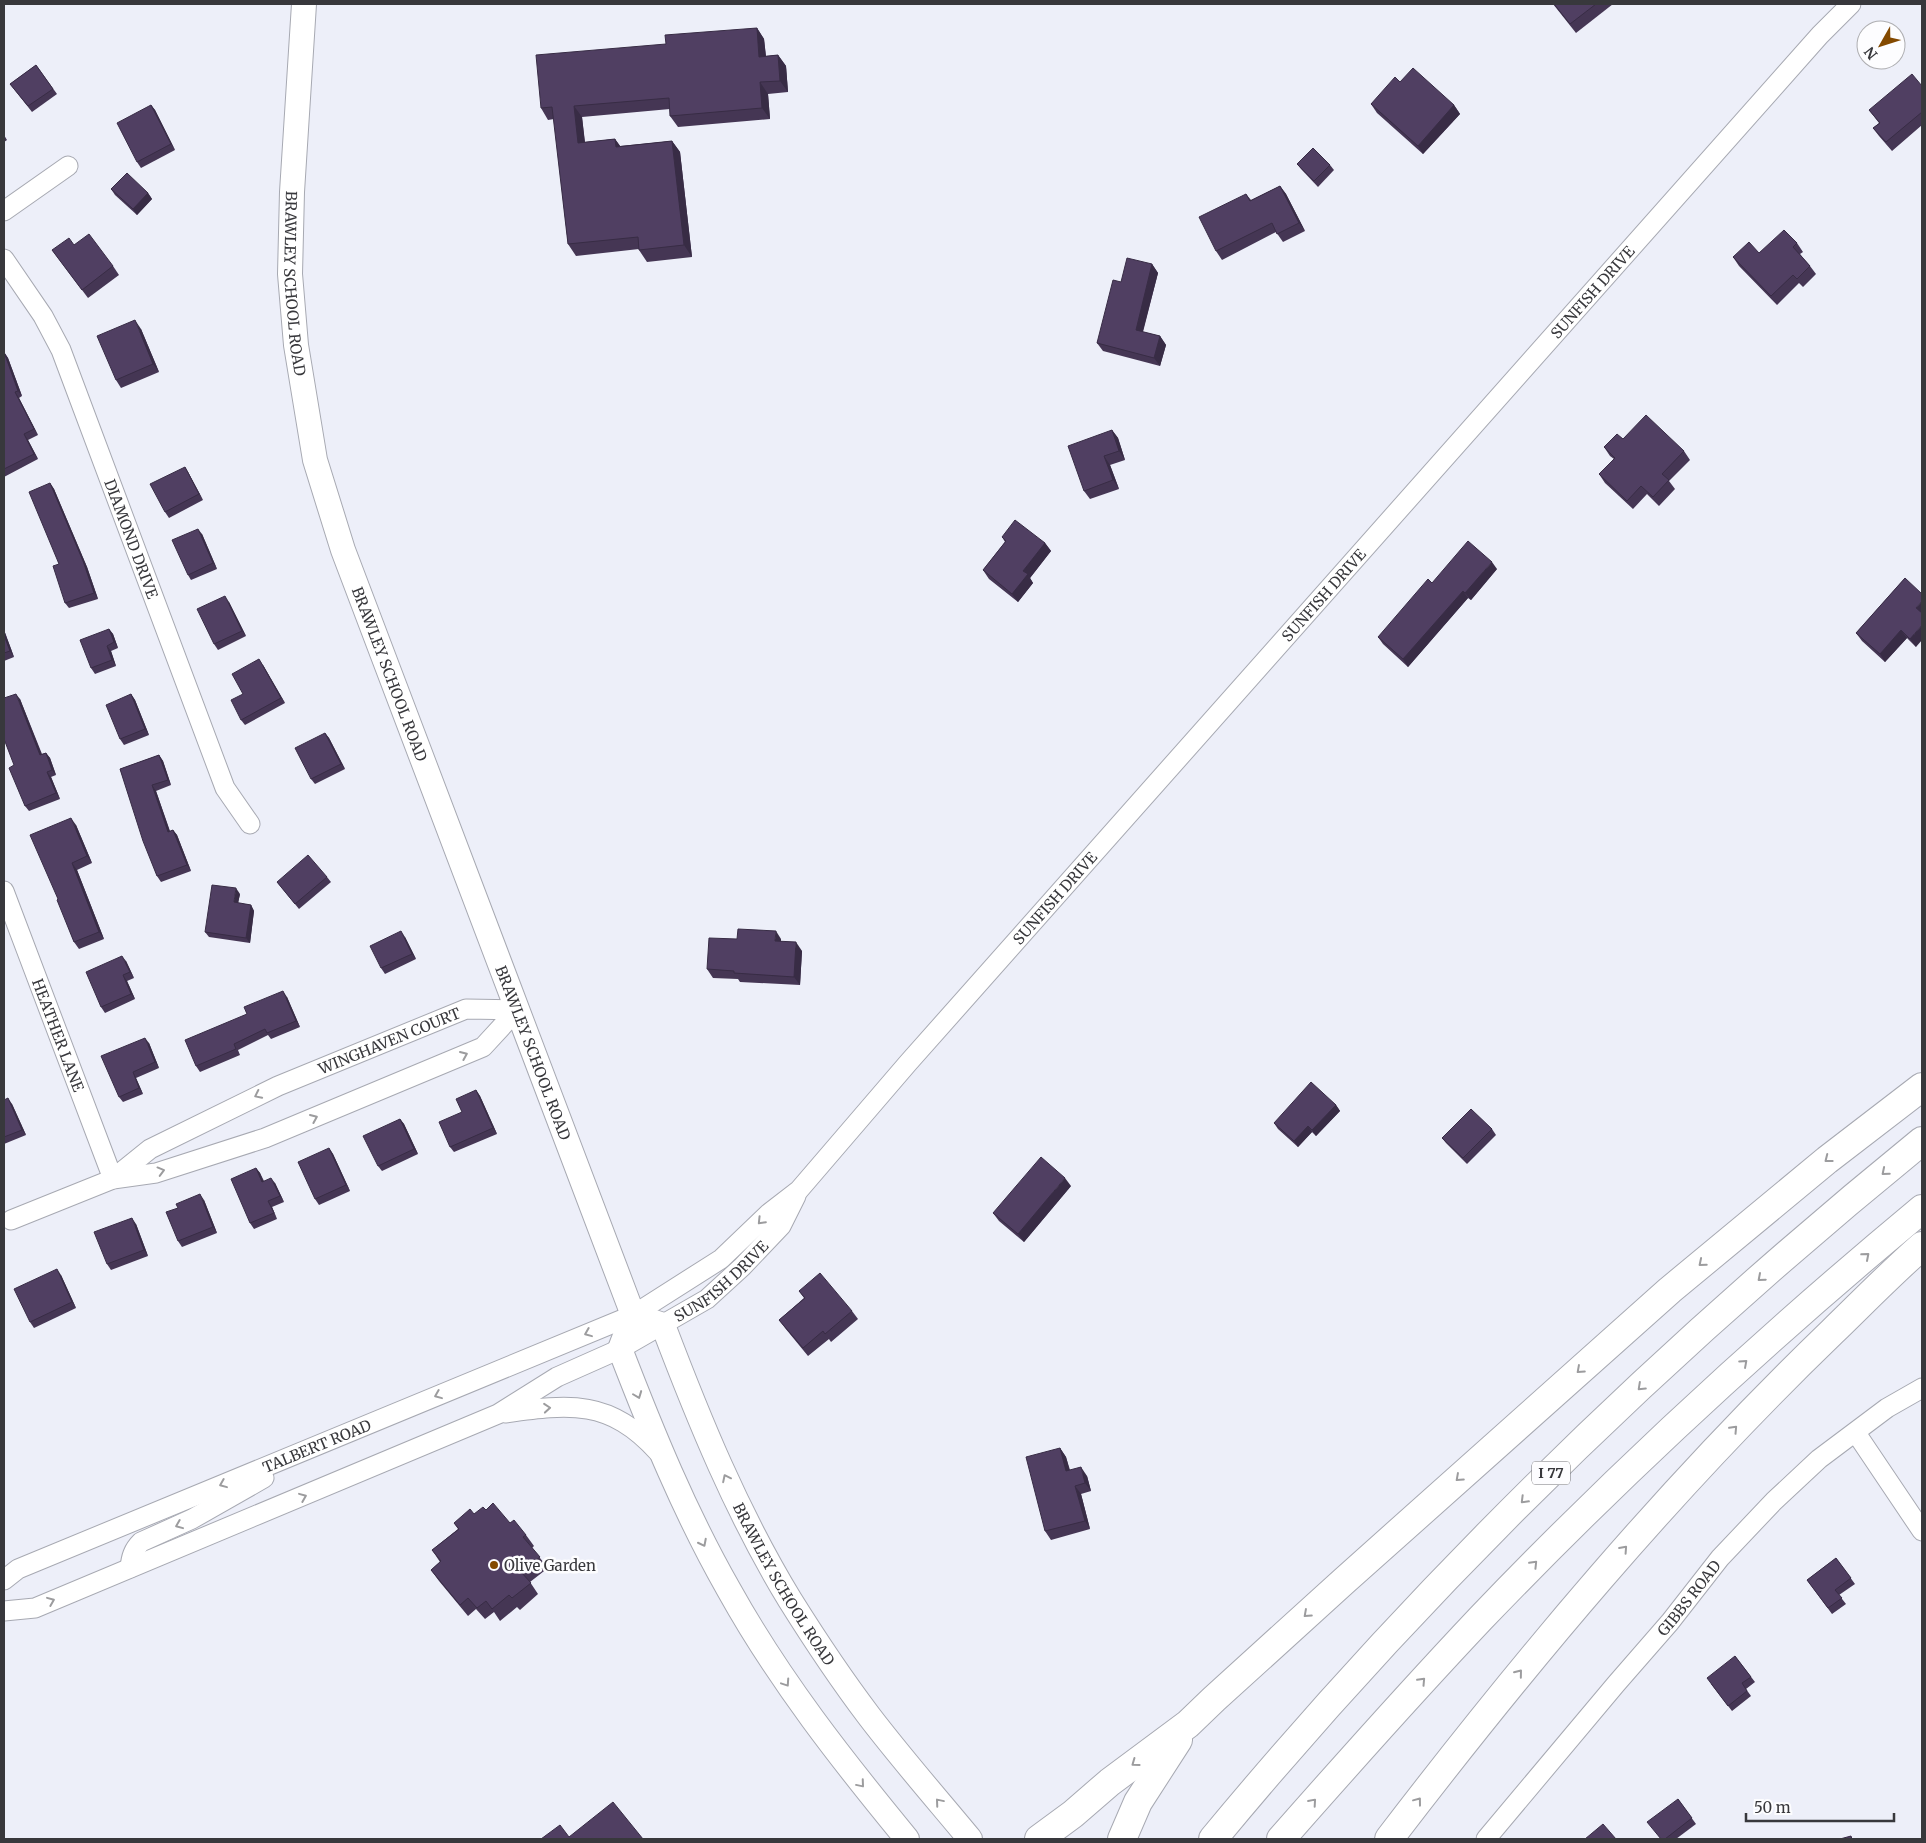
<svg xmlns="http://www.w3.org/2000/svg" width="1926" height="1843" font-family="Merriweather,serif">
<rect width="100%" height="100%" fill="#edeff9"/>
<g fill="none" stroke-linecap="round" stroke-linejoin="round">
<g stroke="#a7a9b2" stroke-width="21">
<g id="minor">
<path d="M4,211L68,166"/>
<path id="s1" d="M4,259L43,316L61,350L225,788L250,824"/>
<path id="s2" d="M4,891L113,1179"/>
<path id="s3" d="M114,1178L150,1149L278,1086L466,1009L517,1010"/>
<path d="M11,1220L113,1179L156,1173L265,1138L483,1047L517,1010"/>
<path d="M505,1413C570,1404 610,1399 658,1452"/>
<path d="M1856,1433L1922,1531"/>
<path d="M130,1568C131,1557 133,1550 141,1542L192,1519L264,1478"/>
<path id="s4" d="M4,1580L18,1569L633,1315L721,1259L768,1214L799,1190L908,1063L1820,35L1851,4"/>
<path id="s5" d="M4,1611L35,1608L498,1414L557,1377L620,1349L707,1299L742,1267L781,1226L796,1196"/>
<path id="s6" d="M1486,1839L1616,1684L1670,1622L1720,1558L1774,1501L1819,1459L1887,1408L1922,1388"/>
</g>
</g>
<g stroke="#a7a9b2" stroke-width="26">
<g id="major">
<path id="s7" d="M304,4L292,192L290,274L296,345L315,460L343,550L633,1315L620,1349C652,1432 685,1513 729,1590C779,1680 842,1760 907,1839"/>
<path id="s8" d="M633,1315L663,1325C699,1420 737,1513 790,1600C815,1640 841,1679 869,1716C901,1758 936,1798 970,1839"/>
</g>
</g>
<g stroke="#a7a9b2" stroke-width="30">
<g id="highway">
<path d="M1039,1839L1073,1814L1110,1782L1188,1724L1214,1699L1344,1581L1670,1290L1827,1160L1922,1087"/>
<path d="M1122,1839L1138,1802L1178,1740"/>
<path d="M1213,1839C1424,1584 1665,1350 1922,1141"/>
<path d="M1281,1839C1347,1764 1413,1690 1481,1618C1620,1473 1768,1337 1922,1209"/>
<path d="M1389,1839C1526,1660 1670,1488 1832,1332C1862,1303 1891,1273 1922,1246"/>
</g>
</g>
<use href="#minor" stroke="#fff" stroke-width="19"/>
<use href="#major" stroke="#fff" stroke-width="24"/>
<use href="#highway" stroke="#fff" stroke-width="28"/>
</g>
<g fill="#453654">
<path d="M1553,4H1613L1576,33Z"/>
<path d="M757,28L764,39L766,56L778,55L786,66L788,92L768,94L770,119L678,127L670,116V109L582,117L585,142L615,139L620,146L672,141L680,152L692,257L647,262L639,250V249L576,256L568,244L554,119L548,120L541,108L666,44Z"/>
<path d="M36,65L57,94L32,112L10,84Z"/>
<path d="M1400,82L1454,105L1460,114L1423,154L1377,113L1371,104Z"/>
<path d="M1922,86V125L1892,151L1879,136L1873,128L1879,123L1869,110Z"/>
<path d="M151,105L155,110L175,150L141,168L137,162Z"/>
<path d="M4,135L7,140L4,142Z"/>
<path d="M1297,164L1330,165L1334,170L1318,187L1301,169Z"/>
<path d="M1280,186L1286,194L1305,231L1283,242L1276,232L1222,260L1216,251L1246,194L1251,200Z"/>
<path d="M111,189L148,193L152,199L137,215L115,195Z"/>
<path d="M1797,243L1803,252L1800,254L1810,266L1816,274L1803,287L1799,283L1777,305L1739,266L1733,257L1759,253Z"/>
<path d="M74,245L113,266L119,275L88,298L52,250Z"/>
<path d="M1152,264L1158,273L1143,332L1160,336L1166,345L1160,366L1103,351L1097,343L1121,282Z"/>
<path d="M141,329L159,372L121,388L116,380Z"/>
<path d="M4,352L8,358L22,396L19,398L38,435L28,440L38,459L4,477Z"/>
<path d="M1112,430L1118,438L1125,460L1110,465L1119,489L1090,499L1084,491Z"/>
<path d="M1623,439L1684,451L1690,460L1669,481L1675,489L1659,506L1647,494L1633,509L1605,483L1599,474L1614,459L1610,456L1604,447Z"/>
<path d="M185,467L188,472L203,500L169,518L165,512Z"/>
<path d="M50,483L54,489L87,567L98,599L69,608L65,603L59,564Z"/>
<path d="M202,534L217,569L191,580L188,575Z"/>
<path d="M1002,537L1045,543L1051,551L1030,578L1033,583L1018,602L989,579L983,570L1005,542Z"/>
<path d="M1497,569L1471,600L1468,598L1408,667L1383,644L1378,637L1432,583Z"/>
<path d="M1905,578L1916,647L1907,638L1885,662L1862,641L1856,633Z"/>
<path d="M229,602L246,636L218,650L214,644Z"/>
<path d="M109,629L113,634L118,648L111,651L116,666L95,674L91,668Z"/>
<path d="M4,630L14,657L4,661Z"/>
<path d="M263,665L285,703L245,725L241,720L243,694Z"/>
<path d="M131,694L135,700L149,735L124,745L120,739Z"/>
<path d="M20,699L42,754L46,753L50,758L56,775L51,777L60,799L29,811L25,806L14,765Z"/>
<path d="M325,733L329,738L345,769L315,784L311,779Z"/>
<path d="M159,755L163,761L171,785L156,791L170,831L173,830L177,835L191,871L161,882L157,876L120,769Z"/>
<path d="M76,825L92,863L77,870L104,939L79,949L74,942L58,899Z"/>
<path d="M327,877L331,882L299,909L277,882Z"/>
<path d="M240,894L238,903L251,905L254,911L250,943L209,937L205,932Z"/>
<path d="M405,937L416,959L385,974L381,968Z"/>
<path d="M737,939H781V941L802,951L800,985L740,982L738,979L713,978L707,969Z"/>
<path d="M126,961L134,978L127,981L135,999L105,1013L101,1007Z"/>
<path d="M287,997L300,1027L271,1039L268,1035L238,1050L240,1055L200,1072L196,1066Z"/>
<path d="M149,1043L159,1068L136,1078L143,1094L123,1102L119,1097Z"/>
<path d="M476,1090L480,1096L497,1134L454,1152L450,1147L462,1112Z"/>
<path d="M4,1100L12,1104L26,1135L4,1144Z"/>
<path d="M1336,1105L1340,1111L1316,1136L1312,1132L1298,1147L1278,1129L1274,1123Z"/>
<path d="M400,1119L404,1124L418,1154L382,1171L378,1166Z"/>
<path d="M1492,1129L1496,1135L1467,1164L1446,1143L1442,1138Z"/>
<path d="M329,1148L333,1154L350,1191L319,1205L315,1199Z"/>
<path d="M256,1168L260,1173L264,1181L275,1183L284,1202L272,1207L277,1219L254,1229L250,1223Z"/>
<path d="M1071,1186L1024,1242L999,1221L993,1213Z"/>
<path d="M204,1200L217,1233L182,1247L178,1241Z"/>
<path d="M136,1224L148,1256L111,1270L107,1264Z"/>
<path d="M61,1275L76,1308L34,1328L30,1322Z"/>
<path d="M799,1291L852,1311L858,1319L831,1342L829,1339L808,1356L785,1328L779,1320L804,1298Z"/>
<path d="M1060,1448L1066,1457L1070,1470L1087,1476L1091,1491L1081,1494L1090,1529L1051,1540L1045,1531Z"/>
<path d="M486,1510L510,1523L526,1535L534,1546L532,1548L548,1568L530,1582L538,1594L520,1610L517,1607L500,1621L494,1612L485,1619L476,1609L468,1616L439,1581L431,1570L440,1562L432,1550L458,1529L454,1523Z"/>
<path d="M1836,1558L1855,1584L1839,1595L1846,1604L1832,1614L1807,1580Z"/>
<path d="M1735,1656L1755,1682L1746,1689L1751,1696L1732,1711L1711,1684Z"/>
<path d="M1678,1799L1696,1824L1676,1839H1660Z"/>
</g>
<g fill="#382c45">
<path d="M757,28L764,39L767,68L759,57Z"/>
<path d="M778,55L786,66L788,92L780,81Z"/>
<path d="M760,82L768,94L770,119L762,108Z"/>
<path d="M151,105L155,110L175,150L171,144Z"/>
<path d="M1454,105L1460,114L1423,154L1418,146Z"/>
<path d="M574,106L582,117L586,154L578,143Z"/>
<path d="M615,139L623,150L616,147Z"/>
<path d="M672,141L680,152L692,257L684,245Z"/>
<path d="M1280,186L1286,194L1305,231L1299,223Z"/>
<path d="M148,193L152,199L137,215L133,209Z"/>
<path d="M1152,264L1158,273L1141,338L1136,330Z"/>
<path d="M135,320L141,329L159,372L153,364Z"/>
<path d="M1160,336L1166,345L1160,366L1154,358Z"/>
<path d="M4,352L8,358L22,396L18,391Z"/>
<path d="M15,392L19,398L38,435L34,429Z"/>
<path d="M1112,430L1118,438L1125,460L1119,451Z"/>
<path d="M24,434L28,440L38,459L34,454Z"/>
<path d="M1104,456L1110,465L1119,489L1113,480Z"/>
<path d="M185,467L188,472L203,500L199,494Z"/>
<path d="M50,483L54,489L87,567L98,599L94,593Z"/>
<path d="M198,529L202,534L217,569L213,563Z"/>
<path d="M1045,543L1051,551L1030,578L1033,583L1018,602L1012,594L1023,571Z"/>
<path d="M1492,562L1497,569L1471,600L1465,593Z"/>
<path d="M1463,591L1468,598L1408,667L1403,659Z"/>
<path d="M225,596L229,602L246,636L242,631Z"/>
<path d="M1922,601V616L1916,608Z"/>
<path d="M1922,625V640L1916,647L1910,639Z"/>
<path d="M109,629L113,634L118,648L114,642Z"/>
<path d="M4,630L14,657L10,651L4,635Z"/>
<path d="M1901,630L1907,638L1885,662L1880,654Z"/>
<path d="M107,646L111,651L116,666L112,660Z"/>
<path d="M259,659L263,665L285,703L281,698Z"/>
<path d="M16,694L20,699L44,761L40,755Z"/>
<path d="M131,694L135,700L149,735L145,729Z"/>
<path d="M325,733L329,738L345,769L341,764Z"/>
<path d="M46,753L50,758L56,775L52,770Z"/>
<path d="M159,755L163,761L171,785L168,780Z"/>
<path d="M47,772L51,777L60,799L56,793Z"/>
<path d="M152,785L156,791L172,838L168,832Z"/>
<path d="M71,818L76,825L92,863L87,856Z"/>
<path d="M173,830L177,835L191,871L187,865Z"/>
<path d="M72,863L77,870L104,939L99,932Z"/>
<path d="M236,888L240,894L237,908L234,902Z"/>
<path d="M251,905L254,911L250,943L246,938Z"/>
<path d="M401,931L405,937L416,959L412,954Z"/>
<path d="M776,931L781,939V949L775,941Z"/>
<path d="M796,942L802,951L800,985L794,977Z"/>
<path d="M122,956L126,961L134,978L130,972Z"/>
<path d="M123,975L127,981L135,999L131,994Z"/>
<path d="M283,991L287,997L300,1027L296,1021Z"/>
<path d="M145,1038L149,1043L159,1068L155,1062Z"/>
<path d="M133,1072L136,1078L143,1094L139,1088Z"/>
<path d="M476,1090L480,1096L497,1134L493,1128Z"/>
<path d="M8,1098L12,1104L26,1135L22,1130Z"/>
<path d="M1336,1105L1340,1111L1316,1136L1312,1130Z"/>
<path d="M400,1119L404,1124L418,1154L414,1149Z"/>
<path d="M1308,1126L1312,1132L1298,1147L1294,1141Z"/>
<path d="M329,1148L333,1154L350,1191L346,1185Z"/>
<path d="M256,1168L260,1173L266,1188L262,1182Z"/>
<path d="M271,1178L275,1183L284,1202L280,1196Z"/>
<path d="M1065,1178L1071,1186L1024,1242L1018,1234Z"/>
<path d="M200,1194L204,1200L217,1233L213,1227Z"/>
<path d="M268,1201L272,1207L277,1219Z"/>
<path d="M132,1218L136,1224L148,1256L144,1250Z"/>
<path d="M57,1269L61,1275L76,1308L72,1302Z"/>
<path d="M1060,1448L1066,1457L1072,1480L1066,1471Z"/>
<path d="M1081,1467L1087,1476L1091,1491L1085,1483Z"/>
<path d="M1075,1486L1081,1494L1090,1529L1085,1521Z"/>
</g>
<g fill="#503f62" stroke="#382c45">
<path d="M1554,4H1596L1570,24Z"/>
<path d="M757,28L759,57L778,55L780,81L760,82L762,108L670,116L669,98L574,106L578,143L615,139L616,147L672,141L684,245L639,250L638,237L568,244L552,107L541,108L536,55L666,44L665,35Z"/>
<path d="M36,65L53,89L28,106L10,84Z"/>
<path d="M1413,68L1454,105L1418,146L1371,104L1395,77L1400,82Z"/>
<path d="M1912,74L1922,86V112L1886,142L1873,128L1880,123L1869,110Z"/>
<path d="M151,105L171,144L137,162L117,123Z"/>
<path d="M1313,148L1330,165L1314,181L1297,164Z"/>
<path d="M127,173L148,193L133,209L111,189Z"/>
<path d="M1280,186L1299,223L1277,234L1272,223L1216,251L1199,217L1246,194L1250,201Z"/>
<path d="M1784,230L1797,243L1793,247L1810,266L1797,279L1793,275L1771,296L1733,257L1749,242L1759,253Z"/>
<path d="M89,234L113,266L82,290L52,250L69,238L74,245Z"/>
<path d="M1127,258L1152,264L1136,330L1160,336L1154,358L1097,343L1113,280L1121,282Z"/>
<path d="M135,320L153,364L116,380L97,336Z"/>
<path d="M4,352L18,391L15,392L34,429L24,434L34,454L4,469Z"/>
<path d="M1646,415L1684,451L1662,474L1669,480L1653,497L1641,486L1627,501L1599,474L1615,458L1604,447L1617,434L1623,439Z"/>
<path d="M1112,430L1119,451L1104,456L1113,480L1084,491L1068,446Z"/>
<path d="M185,467L199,494L165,512L150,484Z"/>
<path d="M50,483L83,561L94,593L65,603L53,566L59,564L29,492Z"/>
<path d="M1015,520L1045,543L1023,571L1028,574L1012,594L983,570L1006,541L1002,537Z"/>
<path d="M198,529L213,563L188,575L172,540Z"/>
<path d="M1468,541L1492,562L1465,593L1463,591L1403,659L1378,637L1428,579L1432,583Z"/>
<path d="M1905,578L1922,594V601L1916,608L1922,613V625L1910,639L1901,630L1880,654L1856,633Z"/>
<path d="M225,596L242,631L214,644L197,609Z"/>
<path d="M109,629L114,642L107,646L112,660L91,668L80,640Z"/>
<path d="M4,635L10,651L4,653Z"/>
<path d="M259,659L281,698L241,720L231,700L243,694L232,674Z"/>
<path d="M16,694L40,755L46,753L52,770L47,772L56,793L25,806L9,768L14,765L4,739V698Z"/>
<path d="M131,694L145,729L120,739L106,705Z"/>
<path d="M325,733L341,764L311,779L295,748Z"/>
<path d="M159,755L168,780L152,785L168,832L173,830L187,865L157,876L143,841L120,769Z"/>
<path d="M71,818L87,856L72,863L99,932L74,942L57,900L58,899L30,835Z"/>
<path d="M308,855L327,877L295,904L277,882Z"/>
<path d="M212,885L236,888L234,902L251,905L246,938L205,932Z"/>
<path d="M738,929L776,931L775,941L796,942L794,977L734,973V971L707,969L709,938L737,939Z"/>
<path d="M401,931L412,954L381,968L370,946Z"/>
<path d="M122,956L130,972L123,975L131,994L101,1007L86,972Z"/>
<path d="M283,991L296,1021L267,1033L265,1029L234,1044L236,1049L196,1066L185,1040L247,1014L244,1007Z"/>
<path d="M145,1038L155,1062L133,1072L139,1088L119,1097L101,1056Z"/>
<path d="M1311,1082L1336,1105L1312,1130L1308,1126L1294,1141L1274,1123Z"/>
<path d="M476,1090L493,1128L450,1147L439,1122L462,1112L456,1099Z"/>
<path d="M8,1098L22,1130L4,1137V1100Z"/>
<path d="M1471,1109L1492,1129L1463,1158L1442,1138Z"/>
<path d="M400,1119L414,1149L378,1166L363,1136Z"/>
<path d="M329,1148L346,1185L315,1199L298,1162Z"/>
<path d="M1041,1157L1065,1178L1018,1234L993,1213Z"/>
<path d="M256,1168L262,1182L271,1178L280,1196L268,1201L274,1213L250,1223L231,1179Z"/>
<path d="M200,1194L213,1227L178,1241L166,1212L178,1208L176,1204Z"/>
<path d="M132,1218L144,1250L107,1264L94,1232Z"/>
<path d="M57,1269L72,1302L30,1322L14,1289Z"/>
<path d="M820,1273L852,1311L825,1334L823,1331L803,1348L779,1320L805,1298L799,1291Z"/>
<path d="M1060,1448L1066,1471L1081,1467L1085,1483L1075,1486L1085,1521L1045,1531L1026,1457Z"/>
<path d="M493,1503L510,1523L514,1520L526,1535L523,1537L540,1557L521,1572L531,1583L512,1598L509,1595L492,1609L486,1601L477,1608L468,1598L460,1605L431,1570L441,1561L432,1550L459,1529L454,1523L470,1509L474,1514L483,1507L486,1510Z"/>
<path d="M1836,1558L1851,1578L1835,1590L1842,1598L1828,1608L1807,1580Z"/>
<path d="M1735,1656L1751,1677L1742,1683L1747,1691L1728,1706L1707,1678Z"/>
<path d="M1678,1799L1692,1818L1665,1839H1661L1647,1822Z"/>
<path d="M613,1802L643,1839H541L560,1825L569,1837Z"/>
<path d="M1603,1824L1616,1839H1585Z"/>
<path d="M1851,1836L1852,1839H1840Z"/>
</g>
<defs><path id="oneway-chevron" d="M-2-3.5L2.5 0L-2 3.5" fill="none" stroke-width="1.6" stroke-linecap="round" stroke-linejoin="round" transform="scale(1.25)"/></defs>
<g stroke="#9c9c9e">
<use href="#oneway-chevron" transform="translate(464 1055) rotate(-23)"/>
<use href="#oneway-chevron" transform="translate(258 1095) rotate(154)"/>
<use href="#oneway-chevron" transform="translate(314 1118) rotate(-23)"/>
<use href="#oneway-chevron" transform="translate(1828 1159) rotate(142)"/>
<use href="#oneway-chevron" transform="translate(161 1171) rotate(-15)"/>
<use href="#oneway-chevron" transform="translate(1885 1172) rotate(140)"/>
<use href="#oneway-chevron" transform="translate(761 1221) rotate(134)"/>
<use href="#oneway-chevron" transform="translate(1866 1256) rotate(-41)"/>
<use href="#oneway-chevron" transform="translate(1702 1263) rotate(140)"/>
<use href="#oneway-chevron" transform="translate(1761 1278) rotate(139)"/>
<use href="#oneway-chevron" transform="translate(588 1333) rotate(158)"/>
<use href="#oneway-chevron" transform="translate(1744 1363) rotate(-42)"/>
<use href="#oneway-chevron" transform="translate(1580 1370) rotate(138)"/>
<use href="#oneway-chevron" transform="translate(1641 1387) rotate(137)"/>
<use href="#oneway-chevron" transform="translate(438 1395) rotate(158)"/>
<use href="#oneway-chevron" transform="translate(638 1395) rotate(69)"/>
<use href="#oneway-chevron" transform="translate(547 1408) rotate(-5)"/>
<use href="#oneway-chevron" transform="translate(1734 1429) rotate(-47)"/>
<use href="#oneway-chevron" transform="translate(726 1478) rotate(-116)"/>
<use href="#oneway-chevron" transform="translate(1459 1478) rotate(138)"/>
<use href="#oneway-chevron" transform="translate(223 1484) rotate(158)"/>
<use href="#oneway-chevron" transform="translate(303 1497) rotate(-22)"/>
<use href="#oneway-chevron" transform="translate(1524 1500) rotate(135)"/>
<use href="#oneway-chevron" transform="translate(179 1525) rotate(158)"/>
<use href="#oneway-chevron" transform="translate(703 1543) rotate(63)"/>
<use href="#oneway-chevron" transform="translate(1624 1549) rotate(-48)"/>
<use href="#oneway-chevron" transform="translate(1534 1564) rotate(-46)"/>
<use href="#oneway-chevron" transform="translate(51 1601) rotate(-22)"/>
<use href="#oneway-chevron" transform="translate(1307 1614) rotate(138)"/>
<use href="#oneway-chevron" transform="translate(1519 1673) rotate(-51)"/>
<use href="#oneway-chevron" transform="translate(1422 1681) rotate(-47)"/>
<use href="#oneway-chevron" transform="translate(786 1683) rotate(56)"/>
<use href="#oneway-chevron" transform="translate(1135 1763) rotate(144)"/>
<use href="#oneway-chevron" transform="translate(861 1784) rotate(50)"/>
<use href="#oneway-chevron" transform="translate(1418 1801) rotate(-53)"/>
<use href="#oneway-chevron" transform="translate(939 1802) rotate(-130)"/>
<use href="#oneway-chevron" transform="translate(1313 1802) rotate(-49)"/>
</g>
<circle fill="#834900" stroke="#fdfdff" stroke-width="2" cx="494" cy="1565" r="5"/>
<g text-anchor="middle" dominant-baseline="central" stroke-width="5" stroke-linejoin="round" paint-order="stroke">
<rect fill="#fdfdff" stroke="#737376" stroke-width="1" x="1532" y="1461.5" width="38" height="23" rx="4"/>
<g font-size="14" font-weight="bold" fill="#38383c">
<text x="1551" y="1473">I 77</text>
</g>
<g font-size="15" fill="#38383c" stroke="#fdfdff">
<text stroke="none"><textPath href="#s7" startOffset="280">BRAWLEY SCHOOL ROAD</textPath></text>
<text stroke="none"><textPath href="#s4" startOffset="2090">SUNFISH DRIVE</textPath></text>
<text stroke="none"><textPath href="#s1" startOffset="309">DIAMOND DRIVE</textPath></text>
<text stroke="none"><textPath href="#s4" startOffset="1685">SUNFISH DRIVE</textPath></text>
<text stroke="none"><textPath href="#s7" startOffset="685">BRAWLEY SCHOOL ROAD</textPath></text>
<text stroke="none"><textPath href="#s4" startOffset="1280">SUNFISH DRIVE</textPath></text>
<text stroke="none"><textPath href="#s2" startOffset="154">HEATHER LANE</textPath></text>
<text stroke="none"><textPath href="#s3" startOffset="309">WINGHAVEN COURT</textPath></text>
<text stroke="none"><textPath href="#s7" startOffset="1090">BRAWLEY SCHOOL ROAD</textPath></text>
<text stroke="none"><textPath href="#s5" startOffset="794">SUNFISH DRIVE</textPath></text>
<text stroke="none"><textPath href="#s4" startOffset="341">TALBERT ROAD</textPath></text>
<text stroke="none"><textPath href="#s8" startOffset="318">BRAWLEY SCHOOL ROAD</textPath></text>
<text stroke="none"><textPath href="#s6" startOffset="315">GIBBS ROAD</textPath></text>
</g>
<g font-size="15" fill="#38383c" stroke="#fdfdff" text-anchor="start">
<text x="504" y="1565">Olive Garden</text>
</g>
</g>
<rect width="1926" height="1843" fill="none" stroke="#38383c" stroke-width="10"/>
<g transform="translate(1881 45) rotate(231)"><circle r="24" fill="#fdfdff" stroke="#aeaeb1"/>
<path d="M0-4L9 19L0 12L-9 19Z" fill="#834900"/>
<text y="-8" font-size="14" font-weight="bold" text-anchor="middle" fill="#38383c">N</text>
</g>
<path d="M1746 1813v8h148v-8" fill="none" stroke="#38383c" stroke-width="2.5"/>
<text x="1754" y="1813" font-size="15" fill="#38383c" stroke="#fdfdff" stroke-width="4" paint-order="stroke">50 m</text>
</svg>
